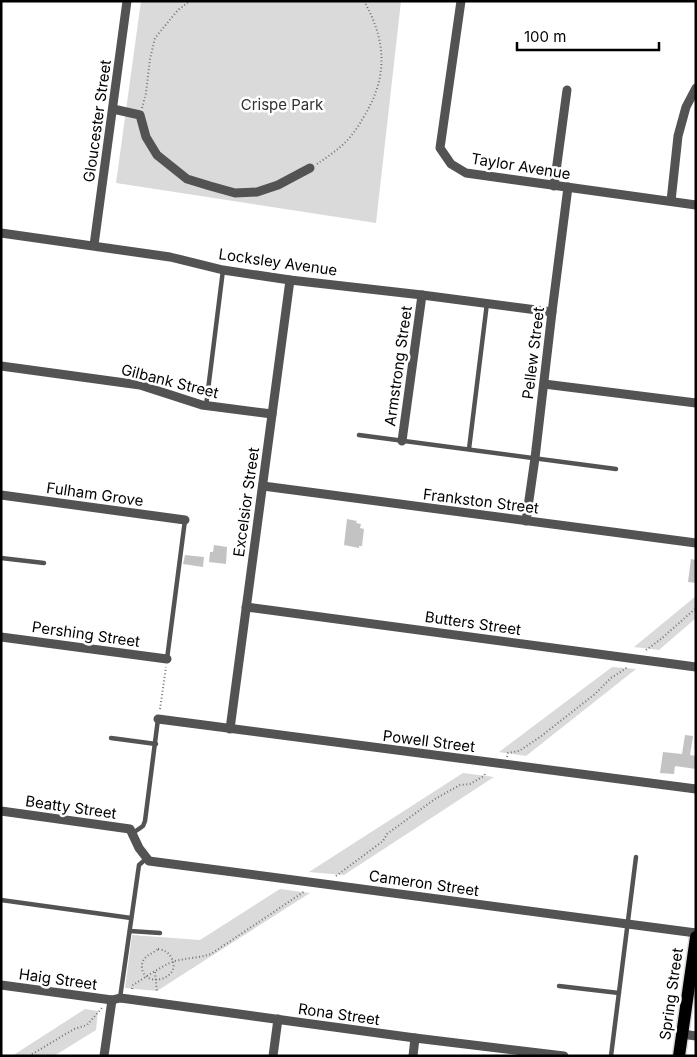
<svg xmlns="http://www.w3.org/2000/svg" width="697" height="1057" font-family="Inter,sans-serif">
<rect width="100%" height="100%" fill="#fff"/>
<g fill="#dadada">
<path d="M141,1H401L376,223L116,183Z"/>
<path d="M696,596V618L659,650L634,647Z"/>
<path d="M612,667L636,669L526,756L499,752Z"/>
<path d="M463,773L494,777L344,875L309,872Z"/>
<path d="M280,889L310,893L157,991L125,988L132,935L200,940Z"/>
<path d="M85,1009L98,1011L96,1030L54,1056H12Z"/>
</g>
<g fill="#c3c3c3">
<path d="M347,519L357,521L356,523L361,524L360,528L364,529L362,546H359V548L344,545Z"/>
<path d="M214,545L227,547L226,564L209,562L210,552H213Z"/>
<path d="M185,555L204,557L203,567L183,564Z"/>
<path d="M691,559L696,560V583L688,582Z"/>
<path d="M685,735L693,736L690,755L696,756V769L675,766L674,774L660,773L663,752L682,754Z"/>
</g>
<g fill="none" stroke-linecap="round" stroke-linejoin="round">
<g stroke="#dbdbdb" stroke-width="15">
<path id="primary" d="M679,1056L696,937"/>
</g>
<g stroke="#757575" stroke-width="2" stroke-dasharray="1 2.5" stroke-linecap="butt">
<path d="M142,108L146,93L150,59L155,38L178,10L190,1"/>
<path d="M317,164C324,159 332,154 339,148C349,140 357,129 363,118C388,78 387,42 364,1"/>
<path d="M646,650L661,639L696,608"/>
<path d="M160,709L166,667"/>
<path d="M507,757L508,753L519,751L540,737L595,694L611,678L628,667"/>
<path d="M336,876L383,841L387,834L435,799L460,785L470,784L484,776L486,772"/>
<path d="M158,949C164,950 168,952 171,957C184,978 145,990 142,968C141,956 151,955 158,949Z"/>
<path d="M155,972L157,992"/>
<path d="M132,989L133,985C146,977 161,966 175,961C187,958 199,958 211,954L305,891"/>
<path d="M29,1056L74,1029L87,1025L102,1008"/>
</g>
<g stroke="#535353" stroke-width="4.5">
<path d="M206,406L223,270"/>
<path d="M359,435L616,469"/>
<path d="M469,449L487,303"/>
<path d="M1,558L44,563"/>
<path d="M167,659L185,520"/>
<path d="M111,738L156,744"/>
<path d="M133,833L143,826L145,821L158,719"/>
<path d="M1,900L131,918"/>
<path d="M130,931L160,933"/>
<path d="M559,986L619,993"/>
<path d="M120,998L139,865L147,858"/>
<path d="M611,1056L636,857"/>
</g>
<g stroke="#535353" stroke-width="9">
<path d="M461,1L440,148L451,164L466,173L696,205"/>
<path d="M113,109L140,115L146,137L157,155L187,179L210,186L235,193L257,192L278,185L310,168"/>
<path d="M554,186L567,90"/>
<path d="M671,201L678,136L686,107L696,88"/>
<path d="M1,233L170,257L223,270L290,280L422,295L552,312"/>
<path d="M94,245L127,1"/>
<path d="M1,366L140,385L202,405L272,414"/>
<path d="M544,384L696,403"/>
<path d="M402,441L422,295"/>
<path d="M263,486L696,543"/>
<path d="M1,495L185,520"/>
<path d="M526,521L535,458L552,312L568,187"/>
<path d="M246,607L696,667"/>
<path d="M1,637L167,659"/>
<path d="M158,719L696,789"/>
<path d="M230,729L290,280"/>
<path d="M1,811L130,829L139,848L149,861L696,933"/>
<path d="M1,985L112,1000L120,998L128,999L415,1038L564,1056"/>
<path d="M682,1034L696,1036"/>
<path d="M104,1056L112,1000"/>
<path d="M273,1056L278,1019"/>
<path d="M413,1056L415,1038"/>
</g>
<use href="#primary" stroke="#000" stroke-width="12"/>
</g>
<g text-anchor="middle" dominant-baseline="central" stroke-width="5" stroke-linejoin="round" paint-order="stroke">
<g font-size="15" fill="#313131" stroke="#fff">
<text x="282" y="104">Crispe Park</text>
</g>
<g font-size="15" fill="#000" stroke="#fff">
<text transform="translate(97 121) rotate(-82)">Gloucester Street</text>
<text transform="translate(521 166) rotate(9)">Taylor Avenue</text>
<text transform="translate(278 262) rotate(8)">Locksley Avenue</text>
<text transform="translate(533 353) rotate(-83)">Pellew Street</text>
<text transform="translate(398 366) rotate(-82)">Armstrong Street</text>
<text transform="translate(170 381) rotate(14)">Gilbank Street</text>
<text transform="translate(95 494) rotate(8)">Fulham Grove</text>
<text transform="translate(481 501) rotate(7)">Frankston Street</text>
<text transform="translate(246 502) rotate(-82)">Excelsior Street</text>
<text transform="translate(473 623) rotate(8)">Butters Street</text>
<text transform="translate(86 634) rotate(8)">Pershing Street</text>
<text transform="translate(429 741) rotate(7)">Powell Street</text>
<text transform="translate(71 807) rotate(8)">Beatty Street</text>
<text transform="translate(424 883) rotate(8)">Cameron Street</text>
<text transform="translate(58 979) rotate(8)">Haig Street</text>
<text transform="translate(671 994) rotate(-82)">Spring Street</text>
<text transform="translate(339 1014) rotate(8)">Rona Street</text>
</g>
</g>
<rect width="697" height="1057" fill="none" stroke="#000000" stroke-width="5"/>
<path d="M517 42v8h142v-8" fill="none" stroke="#000000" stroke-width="2.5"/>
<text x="524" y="42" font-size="15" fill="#000000" stroke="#ffffff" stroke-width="4" paint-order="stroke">100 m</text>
</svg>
